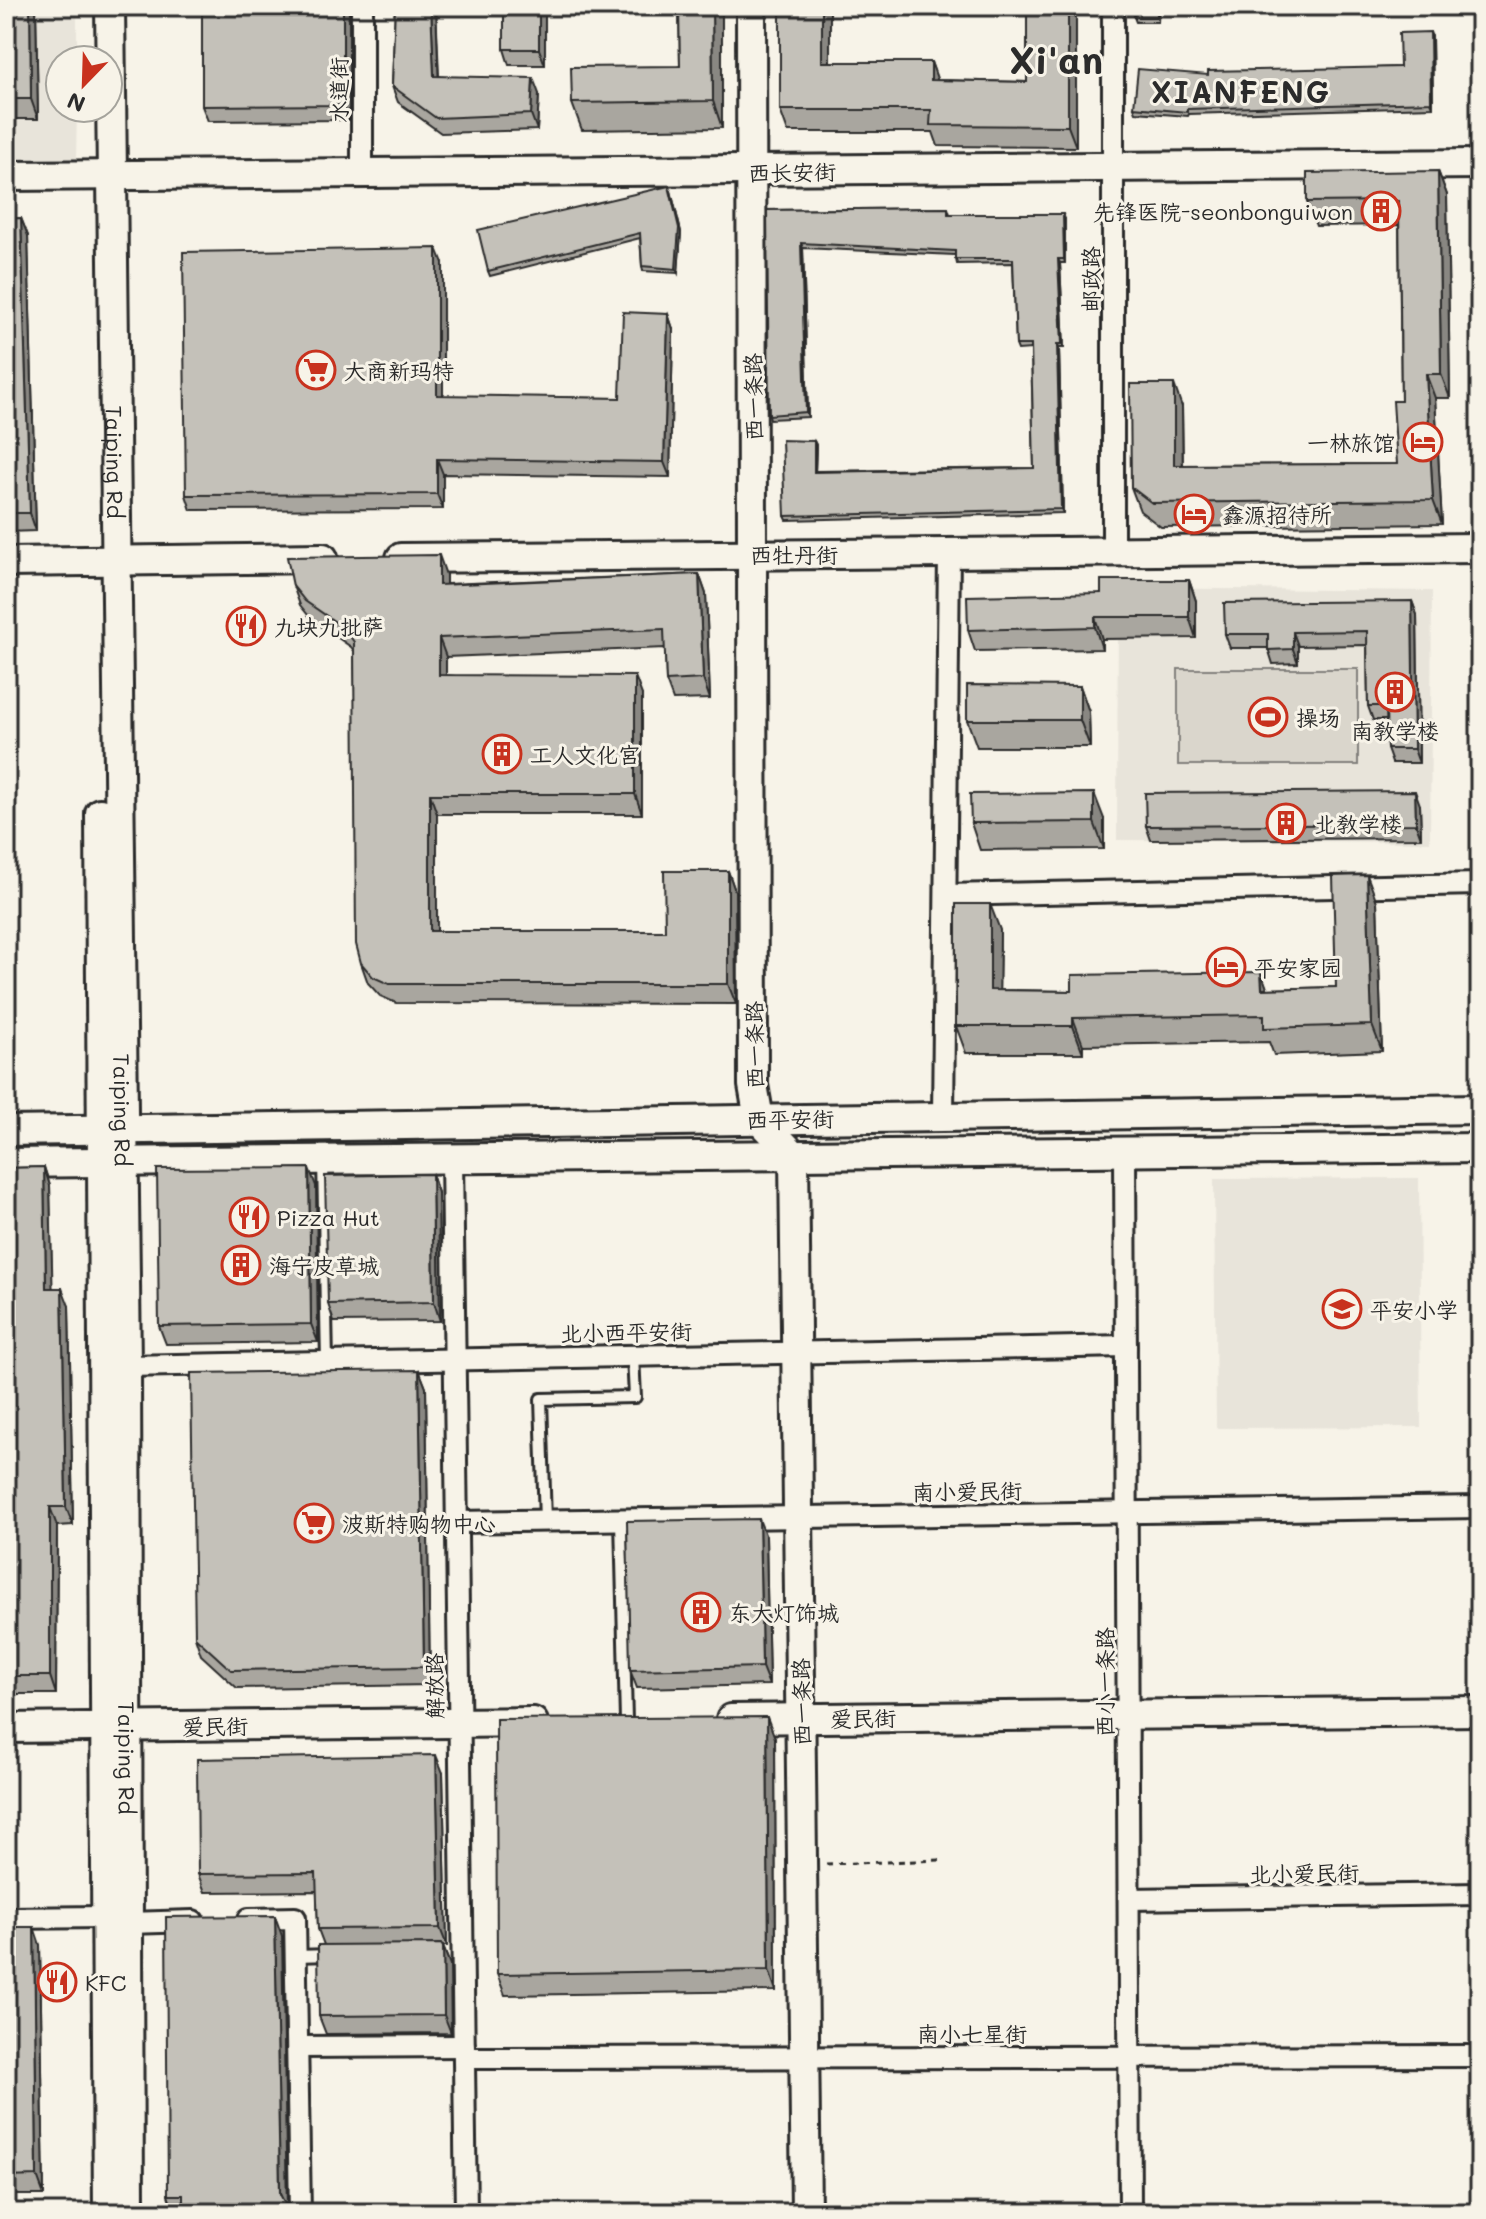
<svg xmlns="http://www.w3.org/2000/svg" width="1486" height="2219" font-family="Mali,'LXGW WenKai TC',sans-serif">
<rect width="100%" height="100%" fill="#f7f3e8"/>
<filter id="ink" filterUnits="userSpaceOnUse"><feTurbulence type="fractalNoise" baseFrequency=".0125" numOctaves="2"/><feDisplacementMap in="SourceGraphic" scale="16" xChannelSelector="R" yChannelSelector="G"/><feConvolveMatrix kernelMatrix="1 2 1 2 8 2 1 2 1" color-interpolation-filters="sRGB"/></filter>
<g filter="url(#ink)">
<g fill="#e8e4da">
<path d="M6,6H77V60H60V108H77L76,160H6Z"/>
<path d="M1118,588L1432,591L1430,842L1117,840Z"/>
<path d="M1419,1178L1421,1427L1216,1428L1214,1179Z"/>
</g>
<rect fill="#dad6cc" stroke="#82807c" stroke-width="2" x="1178" y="669" width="180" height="96"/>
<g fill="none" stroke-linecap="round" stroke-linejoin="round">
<g stroke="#2b2b2b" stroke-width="16">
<g id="lane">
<path d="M323,1160L327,1362"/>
<path d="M621,1520L626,1721"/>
<path d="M545,1521L541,1399L635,1397L633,1356"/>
<path d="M296,1956L330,1955"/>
</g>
</g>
<g stroke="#2b2b2b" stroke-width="26">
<g id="street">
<path d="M362,6V173"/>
<path d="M1113,6V552"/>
<path d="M946,895L1480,884"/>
<path d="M943,1116L949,553"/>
<path d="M1125,1152L1130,2213"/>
<path d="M452,1158L466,2213"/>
<path d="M126,1366L1126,1346"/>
<path d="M456,1522L1480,1507"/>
<path d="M1129,1899L1480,1894"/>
<path d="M6,1918L104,1917"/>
<path d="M249,1919L295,1918L300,2213"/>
<path d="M129,1923L193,1921"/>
<path d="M298,2047L464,2046"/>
<path d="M464,2058L1480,2056"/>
</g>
</g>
<g stroke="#2b2b2b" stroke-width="34">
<g id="secondary">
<path id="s1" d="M110,6L126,1366L129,2213"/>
<path d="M751,6L753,1085L759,1119L794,1155L806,2213"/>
<path d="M6,176L1480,164"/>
<path d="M401,558L1480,548"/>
<path d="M6,562L323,558"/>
<path d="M100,813L108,2213"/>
<path d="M6,1131L1480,1109"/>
<path d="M6,1163L1480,1148"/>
<path d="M731,1719L1480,1711"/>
<path d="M6,1728L533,1722"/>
</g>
</g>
<path stroke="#2b2b2b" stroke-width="3" stroke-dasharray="6 6" stroke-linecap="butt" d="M826,1864L943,1860"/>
<use href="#lane" stroke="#f7f3e8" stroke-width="10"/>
<use href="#street" stroke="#f7f3e8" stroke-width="20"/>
<use href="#secondary" stroke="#f7f3e8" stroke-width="28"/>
</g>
<g fill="#a9a69f" stroke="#2b2b2b" stroke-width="2">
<path d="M6,6H36L38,119H6Z"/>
<path d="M349,6V120L208,121L202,106Z"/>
<path d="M395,6H436L439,76L539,94L537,130L441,133L398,102L392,86Z"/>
<path d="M545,6V65H509L504,49Z"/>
<path d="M679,6H722V128L582,130L572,103L680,66Z"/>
<path d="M780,6H830V62H931L937,80L1027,82V6H1076V147L938,146L933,132H788L780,110Z"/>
<path d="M1134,6H1159L1158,22H1136L1134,17Z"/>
<path d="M1432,37L1433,107L1189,114L1188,116L1136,112L1134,107L1208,75L1400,67Z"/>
<path d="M1438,171L1447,195L1450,398H1435L1442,524L1161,527L1140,511L1131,487L1182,407L1183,465L1397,464L1401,401L1399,225L1316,226L1307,202Z"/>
<path d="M671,191L681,232L678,273L643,271L642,266L640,238L490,276L488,271Z"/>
<path d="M948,208L950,214L1065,219V263H1060L1064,348H1059L1063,513L787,520L785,516L814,441L816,445L815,471L1034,468L1031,349L1018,350L1016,345L1013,263L957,264L955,255L803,248L808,417L770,419L769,415L767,210Z"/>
<path d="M21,218L28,236L36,531L6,532V219Z"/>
<path d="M443,263V396L620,398L668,314L673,329L670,477L443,474V509L191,510L186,495Z"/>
<path d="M699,574L706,594L710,699L673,700L666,681L665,648L446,657V675L642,695V814H437V931H665L728,871L735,891L736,1004L396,1003L380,996L368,983L361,963L354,651L351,647L312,620L300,605L293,586L446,575V584Z"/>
<path d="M1189,580L1196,601V638L1102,639V649L975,651L968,630L1101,593Z"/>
<path d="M1412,601L1417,615L1419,763H1392L1387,749L1386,720H1373L1368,706L1367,645L1298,646V663L1273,664L1268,648H1230L1225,634Z"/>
<path d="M1080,686L1089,712L1090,747H977L967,720Z"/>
<path d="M1420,805L1421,838L1151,840L1146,826Z"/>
<path d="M1104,819V849L980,850L971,823Z"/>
<path d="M1377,902L1382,1051L1274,1055L1269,1042L1083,1045V1053H966L956,1026L1000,930L999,990L1072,991L1261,972L1267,989L1336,987Z"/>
<path d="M44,1167L50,1186L52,1288L69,1306L73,1525L57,1526L56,1694H6V1168Z"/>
<path d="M432,1174L438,1193L440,1321L334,1322L328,1304Z"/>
<path d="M316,1186L318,1342L166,1344L159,1326Z"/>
<path d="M419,1370L426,1388L430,1685L237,1688L201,1655L195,1637Z"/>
<path d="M766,1537L769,1685L637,1688L630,1670Z"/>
<path d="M775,1738L776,1991L505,1995L497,1974Z"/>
<path d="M443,1773L447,1946H443L450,1965L451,2033L326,2034L319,2016L324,1945L318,1929L317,1891L205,1892L198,1874Z"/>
<path d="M6,1927L40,1945L44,2195H6Z"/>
<path d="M282,1936L287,2208L289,2213H174L168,2195Z"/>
</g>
<g fill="#898782" stroke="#2b2b2b" stroke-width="2">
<path d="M30,6H36L38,119L31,99Z"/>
<path d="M343,6H349V120L343,105Z"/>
<path d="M431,6H436L439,91L434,76Z"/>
<path d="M539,6H545V65L539,49Z"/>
<path d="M712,6H722V128L713,101Z"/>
<path d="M822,6H830V84L822,62Z"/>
<path d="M1068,6H1076V147L1068,126Z"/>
<path d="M1430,32L1432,37L1433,107L1431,102Z"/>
<path d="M931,62L939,84L931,80Z"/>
<path d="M533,78L539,94L537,130L531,114Z"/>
<path d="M1438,171L1447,195L1450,398L1441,374Z"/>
<path d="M671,191L681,232L678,273L676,269Z"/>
<path d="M1063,214L1065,219V263L1064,259Z"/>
<path d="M21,218L28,236L36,531L30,513Z"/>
<path d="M801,243L803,248L808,417L806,412Z"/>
<path d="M437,248L443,263V411L437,395Z"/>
<path d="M1058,259L1060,263L1064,348L1062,344Z"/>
<path d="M668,314L673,329L670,477L664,462Z"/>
<path d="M1057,344L1059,348L1063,513L1061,509Z"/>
<path d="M1426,374L1435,398L1442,524L1433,500Z"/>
<path d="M1174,384L1182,407L1183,489L1174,465Z"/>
<path d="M814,441L816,445L815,476L814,472Z"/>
<path d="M437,459L443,474V509L437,494Z"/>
<path d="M439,555L446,575V604L439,585Z"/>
<path d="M699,574L706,594L710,699L703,679Z"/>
<path d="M1189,580L1196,601V638L1189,617Z"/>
<path d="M1412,601L1417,615L1419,763L1414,749Z"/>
<path d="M1095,617L1102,639V649L1095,627Z"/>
<path d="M1293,632L1298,646V663L1293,649Z"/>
<path d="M439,638L446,657V695L439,675Z"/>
<path d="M635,676L642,695V814L635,794Z"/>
<path d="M1080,686L1089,712L1090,747L1080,720Z"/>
<path d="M1415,791L1420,805L1421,838L1416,824Z"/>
<path d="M1094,793L1104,819V849L1094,822Z"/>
<path d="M430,794L437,814V951L430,931Z"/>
<path d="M728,871L735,891L736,1004L728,984Z"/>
<path d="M1367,875L1377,902L1382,1051L1372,1025Z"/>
<path d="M990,904L1000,930L999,1017L990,990Z"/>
<path d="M1261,972L1271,999L1262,989Z"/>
<path d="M1073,1018L1083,1045V1053L1073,1026Z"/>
<path d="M44,1167L50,1186L53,1306L46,1288Z"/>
<path d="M309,1168L316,1186L318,1342L311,1324Z"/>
<path d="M432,1174L438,1193L440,1321L434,1302Z"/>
<path d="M62,1288L69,1306L73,1525L66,1507Z"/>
<path d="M419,1370L426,1388L430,1685L424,1667Z"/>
<path d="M50,1507L57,1526L56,1694L50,1676Z"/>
<path d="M759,1519L766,1537L769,1685L762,1667Z"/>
<path d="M767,1717L775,1738L776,1991L769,1970Z"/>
<path d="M436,1755L443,1773L447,1946L440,1928Z"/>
<path d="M275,1916L282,1936L287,2208L289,2213H284L280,2194Z"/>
<path d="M34,1927L40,1945L44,2195L37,2176Z"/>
<path d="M443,1947L450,1965L451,2033L444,2015Z"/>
</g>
<g fill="#c4c1b9" stroke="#2b2b2b" stroke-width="2">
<path d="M6,6H30L31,99H6Z"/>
<path d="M202,6H343V105L202,106Z"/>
<path d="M395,6H431L434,76L533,78L531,114L436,118L392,86Z"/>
<rect x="504" y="6" width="35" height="43"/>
<path d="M679,6H712L713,101L572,103L571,67L680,66Z"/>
<path d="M780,6H822V62H931V80L1027,82V6H1068V126L930,125L931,110H780Z"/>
<rect x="1134" y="6" width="23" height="11"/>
<path d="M1430,32L1431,102L1187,109V112L1134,107L1138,69L1208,75V71L1400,67L1399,33Z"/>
<path d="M1438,171L1441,374H1426L1433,500L1152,503L1131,487L1130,384H1174V465L1397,464L1393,401H1401L1399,201L1307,202V173Z"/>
<path d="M669,186L679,228L676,269L642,266L640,233L488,271L478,230Z"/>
<path d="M948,208V214H1063L1064,259H1058L1062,344H1057L1061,509L785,516L782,440L814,441V472L1034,468L1031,345H1016L1013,259H955V251L801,243L806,412L769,415L767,210Z"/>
<path d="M21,218L30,513H6V219Z"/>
<path d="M437,248V395L620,398L623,312L668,314L664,462L437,459V494L186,495L183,252Z"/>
<path d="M439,555V585L699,574L703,679L666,681L664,629L439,638V675L635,676V794H430V931H665L664,871H728V984H389L373,977L361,963L356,944L354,642L344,628L305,601L293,586L287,557Z"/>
<path d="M1101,580H1189V617H1095V627L968,630L967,596L1101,593Z"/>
<path d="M1412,601L1414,749H1387L1386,706H1368L1367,631L1293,632V649L1268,650V634H1225L1224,603Z"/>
<path d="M967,685L1080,686V720H967Z"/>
<path d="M1415,791L1416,824L1146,826L1145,793Z"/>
<path d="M1094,793V822L971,823L970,794Z"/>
<path d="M1367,875L1372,1025L1264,1028V1015L1073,1018V1026H956V904H990V990L1072,991V975L1261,972L1262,989L1336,987L1333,876Z"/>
<path d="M44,1167L46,1288H62L66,1507H50V1676H6V1168Z"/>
<path d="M309,1168L311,1324L159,1326L157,1169Z"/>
<path d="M432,1174L434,1302L328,1304L325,1176Z"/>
<path d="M419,1370L424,1667L231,1670L195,1637L191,1373Z"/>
<path d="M759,1519L762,1667L630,1670L627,1521Z"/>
<path d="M767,1717L769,1970L497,1974L496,1719Z"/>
<path d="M436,1755L440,1928L318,1929L316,1873L198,1874L197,1759Z"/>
<path d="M275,1916L280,2194L285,2204L284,2213H183V2195H168L166,1917Z"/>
<path d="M6,1927H34L37,2176L6,2177Z"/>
<path d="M441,1944L443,1947L444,2015L319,2016L318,1945Z"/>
</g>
</g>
<defs>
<g id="building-ring" transform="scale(2)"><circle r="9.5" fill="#f7f3e8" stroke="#c8321e" stroke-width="1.5"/><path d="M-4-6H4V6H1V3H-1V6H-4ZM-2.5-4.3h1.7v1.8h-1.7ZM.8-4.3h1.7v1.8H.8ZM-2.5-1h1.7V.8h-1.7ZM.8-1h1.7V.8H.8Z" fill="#c8321e"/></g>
<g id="supermarket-ring" transform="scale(2)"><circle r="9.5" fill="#f7f3e8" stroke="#c8321e" stroke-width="1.5"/><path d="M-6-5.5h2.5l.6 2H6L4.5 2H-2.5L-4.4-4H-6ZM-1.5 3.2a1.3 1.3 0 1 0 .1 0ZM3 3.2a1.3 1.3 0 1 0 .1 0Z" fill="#c8321e"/></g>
<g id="hotel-ring" transform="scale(2)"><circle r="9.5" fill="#f7f3e8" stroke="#c8321e" stroke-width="1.5"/><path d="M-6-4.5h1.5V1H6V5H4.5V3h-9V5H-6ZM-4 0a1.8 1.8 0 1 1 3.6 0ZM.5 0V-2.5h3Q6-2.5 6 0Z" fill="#c8321e"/></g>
<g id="restaurant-ring" transform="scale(2)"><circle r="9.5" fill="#f7f3e8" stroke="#c8321e" stroke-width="1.5"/><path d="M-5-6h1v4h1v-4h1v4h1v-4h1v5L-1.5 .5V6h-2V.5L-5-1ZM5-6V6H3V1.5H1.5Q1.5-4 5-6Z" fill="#c8321e"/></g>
<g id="stadium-ring" transform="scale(2)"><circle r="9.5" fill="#f7f3e8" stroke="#c8321e" stroke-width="1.5"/><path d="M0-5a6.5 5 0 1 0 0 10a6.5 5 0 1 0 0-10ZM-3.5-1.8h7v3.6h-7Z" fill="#c8321e"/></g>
<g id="school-ring" transform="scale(2)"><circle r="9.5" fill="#f7f3e8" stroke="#c8321e" stroke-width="1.5"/><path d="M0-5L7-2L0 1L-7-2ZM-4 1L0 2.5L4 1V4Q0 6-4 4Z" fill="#c8321e"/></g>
</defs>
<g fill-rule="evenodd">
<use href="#building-ring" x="1381" y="211"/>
<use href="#supermarket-ring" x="316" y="370"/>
<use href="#hotel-ring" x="1423" y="442"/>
<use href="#hotel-ring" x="1194" y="514"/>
<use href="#restaurant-ring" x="246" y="626"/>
<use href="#building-ring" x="1395" y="692"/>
<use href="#stadium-ring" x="1268" y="717"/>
<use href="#building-ring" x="502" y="754"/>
<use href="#building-ring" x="1286" y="823"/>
<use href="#hotel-ring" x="1226" y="967"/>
<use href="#restaurant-ring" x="249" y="1217"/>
<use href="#building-ring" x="241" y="1265"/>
<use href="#school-ring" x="1342" y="1309"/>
<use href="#supermarket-ring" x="314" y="1523"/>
<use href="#building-ring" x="701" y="1612"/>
<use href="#restaurant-ring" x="57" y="1982"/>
</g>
<g text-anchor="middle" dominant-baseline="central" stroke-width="6" stroke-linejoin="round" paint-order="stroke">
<g font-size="22" fill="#2b2b2b" stroke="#f7f3e8">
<text transform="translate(338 90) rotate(-90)">水道街</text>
<text transform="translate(792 172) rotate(-1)">西长安街</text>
<text transform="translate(1090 279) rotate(-90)">邮政路</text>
<text transform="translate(753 397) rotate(-91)">西一条路</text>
<text stroke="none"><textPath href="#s1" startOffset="456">Taiping Rd</textPath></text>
<text x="794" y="554">西牡丹街</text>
<text transform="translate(754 1045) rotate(-91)">西一条路</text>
<text stroke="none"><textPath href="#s1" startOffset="1104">Taiping Rd</textPath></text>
<text transform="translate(790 1119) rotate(-1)">西平安街</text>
<text transform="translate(626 1332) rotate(-1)">北小西平安街</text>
<text transform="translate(967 1491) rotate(-1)">南小爱民街</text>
<text transform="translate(1104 1682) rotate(-90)">西小一条路</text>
<text transform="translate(434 1686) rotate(-91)">解放路</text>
<text transform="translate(801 1702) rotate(-91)">西一条路</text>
<text transform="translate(863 1718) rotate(-1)">爱民街</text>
<text transform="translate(215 1726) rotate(-1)">爱民街</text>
<text stroke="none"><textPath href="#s1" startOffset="1752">Taiping Rd</textPath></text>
<text transform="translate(1304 1873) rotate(-1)">北小爱民街</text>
<text x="972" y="2033">南小七星街</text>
</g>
<g font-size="22" fill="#2b2b2b" stroke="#f7f3e8" text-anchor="start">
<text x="1353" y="211" text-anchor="end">先锋医院-seonbonguiwon</text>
<text x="344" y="370">大商新玛特</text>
<text x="1395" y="442" text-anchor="end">一林旅馆</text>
<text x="1222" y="514">鑫源招待所</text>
<text x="274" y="626">九块九批萨</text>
<text x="1296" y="717">操场</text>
<text x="1395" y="730" text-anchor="middle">南教学楼</text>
<text x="530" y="754">工人文化宫</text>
<text x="1314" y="823">北教学楼</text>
<text x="1254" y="967">平安家园</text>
<text x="277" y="1217">Pizza Hut</text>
<text x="269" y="1265">海宁皮草城</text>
<text x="1370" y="1309">平安小学</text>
<text x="342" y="1523">波斯特购物中心</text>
<text x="729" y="1612">东大灯饰城</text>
<text x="85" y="1982">KFC</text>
</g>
<g font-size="30" font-weight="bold" letter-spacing="2" fill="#2b2b2b" stroke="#f7f3e8">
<text x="1241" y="91">XIANFENG</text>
</g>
<g font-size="38" font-weight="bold" fill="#2b2b2b" stroke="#f7f3e8">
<text x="1056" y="59">Xi'an</text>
</g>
</g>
<rect width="1486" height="2219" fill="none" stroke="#f7f3e8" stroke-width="32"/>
<rect x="16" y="16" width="1454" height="2187" fill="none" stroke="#2b2b2b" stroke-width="3" filter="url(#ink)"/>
<g transform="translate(84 84) rotate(203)"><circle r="38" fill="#f7f3e8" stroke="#a5a39c" stroke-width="2"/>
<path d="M0-6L14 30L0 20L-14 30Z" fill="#c8321e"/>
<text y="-12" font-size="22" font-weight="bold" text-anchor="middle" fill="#2b2b2b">N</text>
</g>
</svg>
